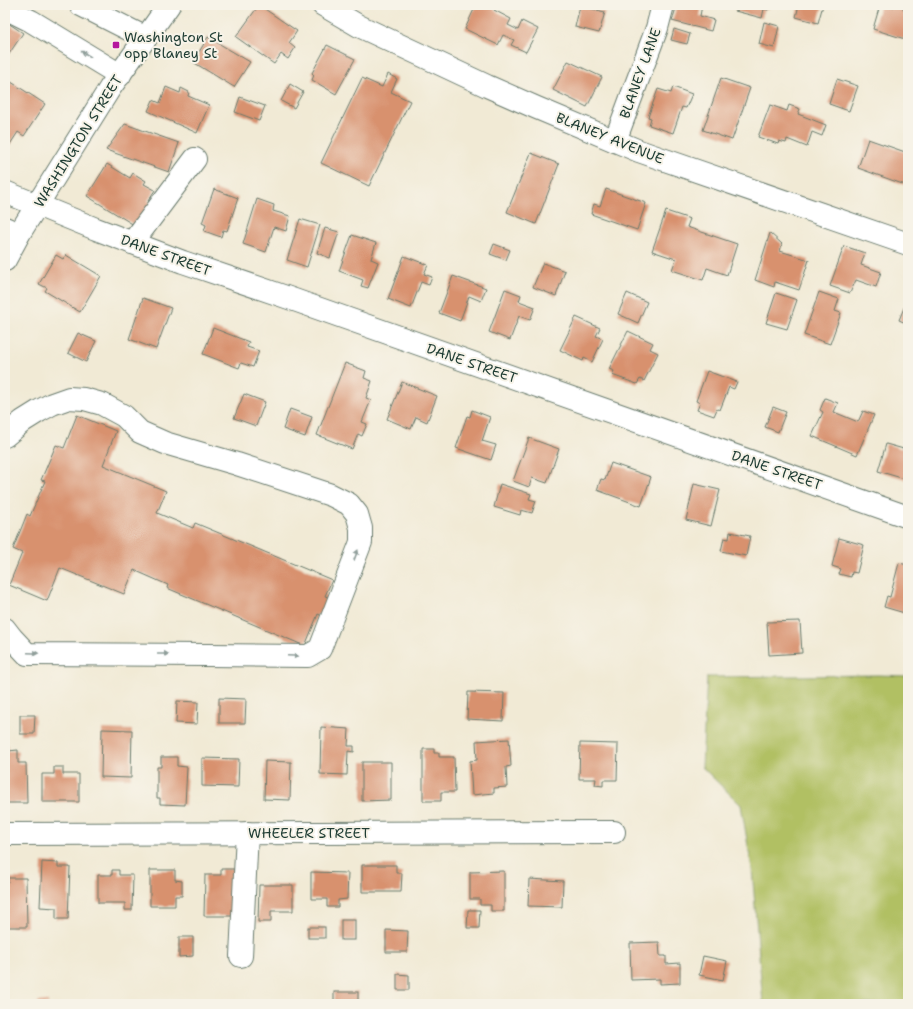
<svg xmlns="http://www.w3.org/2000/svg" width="913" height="1009" font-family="'Shantell Sans',sans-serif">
<rect width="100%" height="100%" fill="#f7f3e8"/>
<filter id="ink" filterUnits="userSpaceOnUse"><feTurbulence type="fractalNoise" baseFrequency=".025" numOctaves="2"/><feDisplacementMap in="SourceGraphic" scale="8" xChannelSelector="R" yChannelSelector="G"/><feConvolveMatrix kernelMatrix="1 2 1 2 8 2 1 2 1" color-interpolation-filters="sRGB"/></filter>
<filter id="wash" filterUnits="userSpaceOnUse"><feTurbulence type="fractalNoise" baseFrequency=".012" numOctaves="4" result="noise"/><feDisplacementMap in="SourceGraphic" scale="16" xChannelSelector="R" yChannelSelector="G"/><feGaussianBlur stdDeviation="0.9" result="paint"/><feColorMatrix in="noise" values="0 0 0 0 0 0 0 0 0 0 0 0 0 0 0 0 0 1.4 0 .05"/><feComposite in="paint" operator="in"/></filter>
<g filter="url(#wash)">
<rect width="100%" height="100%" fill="#f1ead5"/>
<path fill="#b1c063" stroke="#687e4c" d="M878,675L908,676V1004H763L752,869L741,805L702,767L707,677Z"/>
<g id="blocks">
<g fill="#d8916e">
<path d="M259,5L297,31L289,43L295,48L288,59L281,54L274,64L236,37Z"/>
<path d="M476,5H483L489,8L491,5L497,6L494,10L511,19L508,25L518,30L522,21L538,29L526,52L511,45L514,40L503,35L498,45L465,29Z"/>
<path d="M677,5H702L700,16L714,20L711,31L672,21Z"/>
<path d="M736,5H770L768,10L764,9L762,18L735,11Z"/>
<path d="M791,5H823L818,23L796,17L798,9L790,6Z"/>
<path d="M880,5H888L894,7L895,5H904L903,9L908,11V40L873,29Z"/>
<path d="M580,6L605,12L599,33L575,27Z"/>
<path d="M5,21L23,33L5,60Z"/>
<path d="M764,22L779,26L774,48L759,44Z"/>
<path d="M674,29L690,34L687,44L671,40Z"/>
<path d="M208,37L250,62L234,87L193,62Z"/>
<path d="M327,45L355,59L336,94L312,80L314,75L312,73Z"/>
<path d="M568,61L602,77L587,107L553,90Z"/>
<path d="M388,74L397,79L391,92L410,101L369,186L321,163L362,78L382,87Z"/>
<path d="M5,78L45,104L24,136L18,132L5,152Z"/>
<path d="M721,78L750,88L732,140L703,130Z"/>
<path d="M837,79L858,86L849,111L829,104Z"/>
<path d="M290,84L303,92L294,108L281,101Z"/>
<path d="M166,87L180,93L181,88L189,92L188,96L209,105L197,133L148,111L153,100L160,103Z"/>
<path d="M673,87L692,94L686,108L682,107L673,133L649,125L651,118L648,117L658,89L671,93Z"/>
<path d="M240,97L265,106L259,121L235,112Z"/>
<path d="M770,105L787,111L789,105L800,109L798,114L826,125L822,136L812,132L807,147L787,139L786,143L779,141L778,144L758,137Z"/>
<path d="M125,124L179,143L169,172L106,150Z"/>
<path d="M868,139L908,153V186L858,168Z"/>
<path d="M531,153L559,164L536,224L507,212Z"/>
<path d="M107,164L130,178L133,173L146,181L144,184L155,190L148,201L155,205L134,225L87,196Z"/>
<path d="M214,189L238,198L227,231L223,230L221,237L204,231L206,225L202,223Z"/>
<path d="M606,189L646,203L637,230L591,214L594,204L600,206Z"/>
<path d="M257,199L274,205L273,211L290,216L286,231L274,227L266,252L243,244Z"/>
<path d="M666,211L690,219L687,227L737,244L727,275L707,268L703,280L672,270L676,259L652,251Z"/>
<path d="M300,219L320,225L307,267L287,260Z"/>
<path d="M325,228L339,232L330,258L317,253Z"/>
<path d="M770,233L782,244L780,251L809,260L799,290L775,282L774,287L755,280Z"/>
<path d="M352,235L376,243L371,259L378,262L368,288L361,286L363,280L339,271Z"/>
<path d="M494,244L510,250L506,260L490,254Z"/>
<path d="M844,246L865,253L861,265L881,272L876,287L856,280L850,293L830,286Z"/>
<path d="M56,255L63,259L66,255L101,276L80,312L45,291L47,288L39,284Z"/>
<path d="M404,256L428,265L424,274L432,277L429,285L421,282L411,308L388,299Z"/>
<path d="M543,263L565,271L556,296L533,287Z"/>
<path d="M453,276L486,288L481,301L469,296L460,321L439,313Z"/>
<path d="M505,289L521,295L519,301L535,307L530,320L519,316L510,340L489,332Z"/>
<path d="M819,292L839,299L835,311L841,313L830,344L804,335Z"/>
<path d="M627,293L647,302L638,323L618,314Z"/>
<path d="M776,293L797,300L787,329L766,323Z"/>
<path d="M143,298L171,308L156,349L129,339Z"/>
<path d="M908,298V324L899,320Z"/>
<path d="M576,317L600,328L596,336L603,339L592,362L584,358L583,361L560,350Z"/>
<path d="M213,328L249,342L247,347L259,351L253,367L241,363L239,368L203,354Z"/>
<path d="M628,331L653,343L650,349L658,353L644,381L640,379L637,384L612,375L614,371L609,369Z"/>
<path d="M78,333L96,341L86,362L68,353Z"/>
<path d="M345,363L366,371L364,378L372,381L366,398L371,400L362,422L367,424L362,436L358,434L352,449L317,435Z"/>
<path d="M707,371L737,382L734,389L729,387L720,410L717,409L714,416L697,410L700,403L696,401Z"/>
<path d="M402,382L437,396L427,422L416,417L411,429L387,419Z"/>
<path d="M244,394L265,402L256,426L234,418Z"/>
<path d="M825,398L838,403L834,412L858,422L863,411L874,415L857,455L812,436L823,412L820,410Z"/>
<path d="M773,407L786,412L778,432L765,427Z"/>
<path d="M290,409L312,417L305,437L283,429Z"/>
<path d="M472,410L490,417L482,441L496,445L491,460L456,448L467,416L470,417Z"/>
<path d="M77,415L116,431L103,465L166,491L157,513L193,528L195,523L332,580L325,596L330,598L322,616L318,614L305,646L167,588L168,585L134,570L124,594L60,568L47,601L9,585L22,553L13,549L27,514L30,516L45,481L41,480L56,445L64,448Z"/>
<path d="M529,438L559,449L547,483L532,478L529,487L513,481Z"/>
<path d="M886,444L907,450L908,448V480L878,471Z"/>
<path d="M611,463L651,477L641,506L597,490L601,479L605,480Z"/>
<path d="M500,484L531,494L529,499L536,501L532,513L521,510L520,515L494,507Z"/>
<path d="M694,484L720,490L711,526L686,520Z"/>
<path d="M730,532L750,536L746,556L721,551L724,538L729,539Z"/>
<path d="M839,538L864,545L857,573L852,572L851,577L839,574L841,569L832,566Z"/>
<path d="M899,563L908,565V614L884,607L887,596L890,597Z"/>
<path d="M800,621L802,653L769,655L767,622Z"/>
<path d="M468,692L504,693L503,721L467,719Z"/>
<path d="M219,698L246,699L245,723H219Z"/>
<path d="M177,701L198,702L197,724L176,723Z"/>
<path d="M20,715H35L34,734H20Z"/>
<path d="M321,727L349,729L348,746H354V752L348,751L347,775L320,774Z"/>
<path d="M102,729L132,730L131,778L101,777Z"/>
<path d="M509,739L511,766L506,767L507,787L494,788V793L472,795L470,761L477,760L476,741Z"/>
<path d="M580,743L618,744L617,780H603V786L595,785L596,779H579Z"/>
<path d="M5,744H8V751L18,750V763H26L27,803H5Z"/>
<path d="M423,749H434V753H439V757H454L455,792H441V801H423Z"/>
<path d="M161,757H177V766L187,767L185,805L160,804V798H157V767H161Z"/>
<path d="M202,758L239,759L238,787L202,786Z"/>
<path d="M265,761L291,762L290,800L264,799Z"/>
<path d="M362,762H391V800L362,801Z"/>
<path d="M54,767H63V774H79V802H42V774H54Z"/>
<path d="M42,862L58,863V867H70L68,919H56V908L40,907Z"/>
<path d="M362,865H396V873H402L401,892H362Z"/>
<path d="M221,869H234V916H204L205,875H221Z"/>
<path d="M112,870H119V875H133L132,910H125V903H98V875H112Z"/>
<path d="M150,870H175V880L182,881V896H175V906H150Z"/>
<path d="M504,871V911H491V905H480V899H470V872Z"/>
<path d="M311,872L348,873L347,899L338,900V907H327V899H311Z"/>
<path d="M8,878H26L27,927H5V882H8Z"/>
<path d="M529,879L563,881L562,907L528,906Z"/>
<path d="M259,885H293V911H271V922H258Z"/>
<path d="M468,910H480L479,928H467Z"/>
<rect x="341" y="920" width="14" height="20"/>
<rect x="308" y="927" width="17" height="11"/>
<path d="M386,930L408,931L407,952H386Z"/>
<path d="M179,937H193V956L179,957Z"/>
<path d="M659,942L660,956H666V964L680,963V983L660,984V979L631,980L630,943Z"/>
<path d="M703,956L727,961L723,980L699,975Z"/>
<path d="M397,974L409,975V990H397Z"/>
<rect x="334" y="992" width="24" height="12"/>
<path d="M48,1001V1004H38V1002Z"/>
</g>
</g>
</g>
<g filter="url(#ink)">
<use href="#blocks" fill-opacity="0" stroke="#687a6c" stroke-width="1"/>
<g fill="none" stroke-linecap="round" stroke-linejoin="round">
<g stroke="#687a6c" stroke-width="24">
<g id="minor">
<path d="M81,5L146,38"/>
<path d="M323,5L359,26L487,86L537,108L639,151L908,244"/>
<path d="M5,8L31,21L120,75"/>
<path d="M615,141L657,28L663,5"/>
<path d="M5,192L96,229L183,262L286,297L908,517"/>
<path d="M5,228L19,234"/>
<path d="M132,243L195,159"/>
<path d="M5,436L23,421L39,411L52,404L69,398L84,399L102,404L124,416L140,432L165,443L237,464L331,495L349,504L357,514L361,528V542L320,649L308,656L207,655L27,654L12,638L5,629"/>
<path d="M5,834L614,832"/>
<path d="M241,956L247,833"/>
</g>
</g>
<g stroke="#687a6c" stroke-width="24">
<path id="major" d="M5,260L19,234L110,88L169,5"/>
</g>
<use href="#minor" stroke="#fff" stroke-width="22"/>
<use href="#major" stroke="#fff" stroke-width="22"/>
</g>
<defs><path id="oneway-solid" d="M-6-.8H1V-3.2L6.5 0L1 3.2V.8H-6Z"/></defs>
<g fill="#8f9e9a">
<use href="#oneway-solid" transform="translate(86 54) rotate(-149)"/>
<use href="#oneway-solid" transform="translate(356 555) rotate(-69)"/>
<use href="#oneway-solid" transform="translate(33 653) rotate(3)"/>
<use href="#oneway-solid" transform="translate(163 654)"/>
<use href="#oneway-solid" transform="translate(293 656) rotate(2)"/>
</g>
</g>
<rect fill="#b5179e" stroke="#f7f3e8" stroke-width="1.5" x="112" y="41" width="8" height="8" rx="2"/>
<g text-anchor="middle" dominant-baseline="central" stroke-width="4" stroke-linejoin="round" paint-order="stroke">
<g font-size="14" fill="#1f3d34" stroke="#f7f3e8" text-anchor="start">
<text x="124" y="37">Washington St<tspan x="124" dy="16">opp Blaney St</tspan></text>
</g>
<g font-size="14" fill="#1f3d34" stroke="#f7f3e8">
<text transform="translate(640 73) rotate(-70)">BLANEY LANE</text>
<text transform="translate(610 138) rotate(22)">BLANEY AVENUE</text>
<text transform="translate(78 141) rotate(-58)">WASHINGTON STREET</text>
<text transform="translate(166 255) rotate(20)">DANE STREET</text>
<text transform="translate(472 363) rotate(19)">DANE STREET</text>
<text transform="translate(777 470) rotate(19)">DANE STREET</text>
<text x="309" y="833">WHEELER STREET</text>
</g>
</g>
<rect width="913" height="1009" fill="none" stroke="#f7f3e8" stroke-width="20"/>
</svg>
